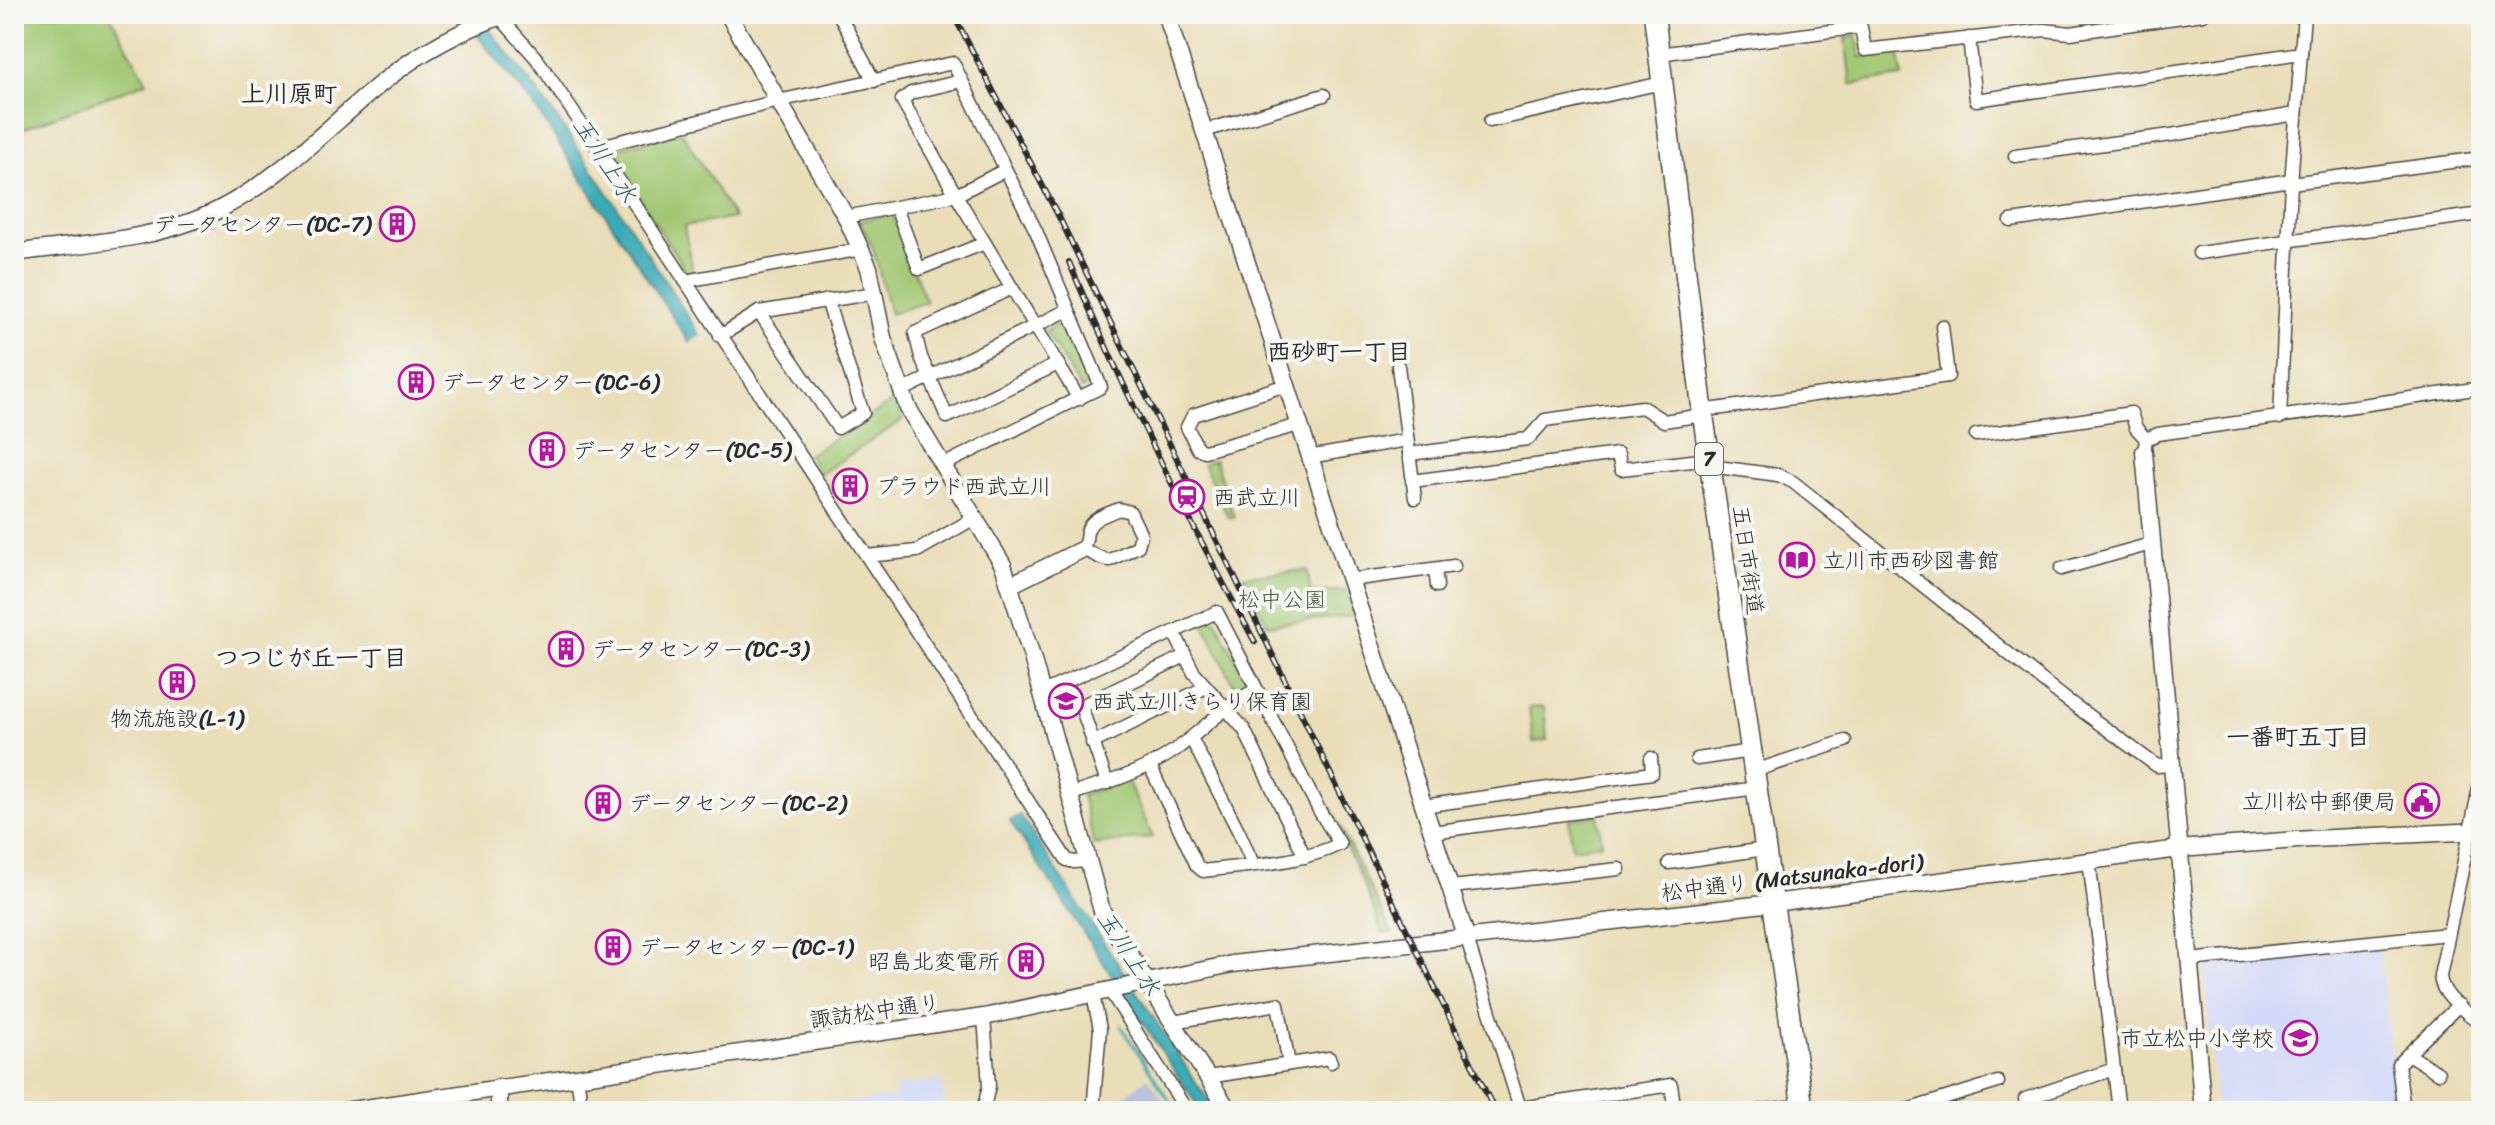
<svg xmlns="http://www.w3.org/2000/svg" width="2495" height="1125" font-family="Sriracha,'Klee One',sans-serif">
<rect width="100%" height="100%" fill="#f6f6f2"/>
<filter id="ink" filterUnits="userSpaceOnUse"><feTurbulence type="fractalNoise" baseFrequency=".0125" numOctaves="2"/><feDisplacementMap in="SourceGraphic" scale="16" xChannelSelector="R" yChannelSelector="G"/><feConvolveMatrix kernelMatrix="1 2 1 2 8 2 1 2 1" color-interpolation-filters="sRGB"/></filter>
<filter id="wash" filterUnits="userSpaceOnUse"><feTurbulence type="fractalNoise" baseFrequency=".006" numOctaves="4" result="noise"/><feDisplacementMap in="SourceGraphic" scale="32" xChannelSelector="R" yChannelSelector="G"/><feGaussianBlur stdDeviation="1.8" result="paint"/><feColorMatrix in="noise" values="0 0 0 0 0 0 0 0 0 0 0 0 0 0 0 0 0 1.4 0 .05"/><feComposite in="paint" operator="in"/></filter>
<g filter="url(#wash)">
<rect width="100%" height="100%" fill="#eadeb9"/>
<g fill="#d3d9f9">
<path d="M2379,948L2398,1111H2217L2204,965Z"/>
<path d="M942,1080L945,1111H808V1107L896,1097L895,1087Z"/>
</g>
<path fill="#bcc3de" d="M1148,1077L1170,1111H1106Z"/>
<g fill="#a1c772" stroke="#66794e" stroke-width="2">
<path d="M14,14H109L147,82L14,132Z"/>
<path d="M1857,36L1860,57L1899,52L1902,77L1851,84L1845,38Z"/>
<path d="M682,132L734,218L684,226L693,273H687L609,150Z"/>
<path d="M892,214L926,302L890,314L873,248L860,221Z"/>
<path d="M1067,320L1094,383L1081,389L1045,331Z"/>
<path d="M894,401L903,420L820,474L808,455Z"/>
<path d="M1215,460L1234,517H1228L1204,466L1205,462Z"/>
<path d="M1307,570L1311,593L1346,590L1355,616L1268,625L1243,576Z"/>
<path d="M1213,619L1217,622L1248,684V689L1238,693L1203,623Z"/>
<path d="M1544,707L1547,740L1533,742L1529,708Z"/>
<path d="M1127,780L1153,837L1094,845L1082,795Z"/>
<path d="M1330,806L1392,933H1382C1367,887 1349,846 1321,807Z"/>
<path d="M1598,815L1602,844L1572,848L1569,819Z"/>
</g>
<g fill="#3babb7" stroke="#336b71" stroke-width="2">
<path d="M460,14H476C561,114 629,225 700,335L689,342L534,106Z"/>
<path d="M1020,815L1215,1111H1201L1010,821Z"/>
</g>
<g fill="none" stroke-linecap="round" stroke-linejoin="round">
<g stroke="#3babb7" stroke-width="3">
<path d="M1121,1026L1176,1111"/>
<path d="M1106,1029L1107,1013"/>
</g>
</g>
</g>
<g filter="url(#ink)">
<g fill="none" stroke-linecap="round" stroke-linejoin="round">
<g stroke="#484640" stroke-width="15">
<g id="minor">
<path d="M497,14L537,59L597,147L1067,860L1074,862L1087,861"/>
<path d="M839,14L874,81"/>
<path d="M1969,38L1976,100L2301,53"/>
<path d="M1659,54L1861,27L1865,50L2045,30L2070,33L2203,14"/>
<path d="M961,81L911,93L902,100L956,195L1079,399"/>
<path d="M1490,121L1662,83"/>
<path d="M1204,131L1324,95"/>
<path d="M597,147L778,101L953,63L1036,231L1101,387L941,466"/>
<path d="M2015,156L2171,135L2296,114"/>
<path d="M2291,183L2481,158"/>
<path d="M896,207L919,269L985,243"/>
<path d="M846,217L956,195L1005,170"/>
<path d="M2011,221L2291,180"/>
<path d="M2199,253L2481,214"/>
<path d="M685,281L862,249"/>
<path d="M1012,288L915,333L921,357L947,417L1058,364"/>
<path d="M759,312L838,428L863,413L827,300"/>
<path d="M720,336L759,312L875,293"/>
<path d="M1398,366L1415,498"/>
<path d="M1286,385L1193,415L1187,427L1198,449L1205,451L1299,425"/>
<path d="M901,391L1068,310"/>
<path d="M1702,411L1948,376L1942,326"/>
<path d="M2280,418L2291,183L2304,14"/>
<path d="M1976,435L2131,413L2136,428L2146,439"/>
<path d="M2144,452L2146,439L2158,434L2481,388"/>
<path d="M1409,454L1528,439L1545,420L1642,407L1664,421L1703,415"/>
<path d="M1309,457L1407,440"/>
<path d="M1710,466L1778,475L1793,482L2063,697L2157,766L2171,765"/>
<path d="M1412,481L1618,454L1621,469L1709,459"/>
<path d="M1119,509L1130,512L1141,535L1138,546L1110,560C1101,561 1092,551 1081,550C1086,543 1086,540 1087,532C1090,518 1108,514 1119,509Z"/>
<path d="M867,556L917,551L973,519"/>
<path d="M1435,569L1437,586"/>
<path d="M2061,569L2151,544"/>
<path d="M1350,580L1454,566"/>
<path d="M1174,632L1194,673L1244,729L1305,857"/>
<path d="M1041,693L1217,612L1319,810L1340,844C1299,864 1248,865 1203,871L1197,866L1150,766"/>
<path d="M1191,738L1239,832L1253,864"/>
<path d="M1092,743L1206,687"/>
<path d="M1697,759L1751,751"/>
<path d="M1754,771L1845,741"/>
<path d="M2481,779L2440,976C2442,998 2465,1010 2481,1024"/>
<path d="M1107,783L1081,706L1185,656"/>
<path d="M1071,794C1107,783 1144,772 1175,750C1203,730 1225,705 1256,690"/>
<path d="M1423,806L1652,773L1651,758"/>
<path d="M1432,832L1757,788"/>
<path d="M2089,860L2119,1111"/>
<path d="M1669,863L1765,849"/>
<path d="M1451,887L1619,869"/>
<path d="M1467,939L1521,1111"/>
<path d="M2189,960L2448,934"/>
<path d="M1110,991L1187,1111"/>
<path d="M1173,1022L1278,1004L1289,1064"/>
<path d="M2408,1054L2438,1073"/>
<path d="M577,1076L582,1111"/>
<path d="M1208,1077L1329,1058L1331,1062"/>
<path d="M1520,1108L1671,1085L1675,1111"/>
<path d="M983,1111L989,1086L984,1017"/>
<path d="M1093,1111L1100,1029L1093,995"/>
<path d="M1757,1111L1802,1105"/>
<path d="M1904,1111L1998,1082"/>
<path d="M2029,1111L2025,1099L2114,1069"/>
<path d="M2404,1111L2398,1064L2459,1005"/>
</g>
</g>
<g stroke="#484640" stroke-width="19">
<g id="tertiary">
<path d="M728,14L846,217L869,268L883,338L908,408L1003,565L1032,657L1102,911L1229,1111"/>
<path d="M1166,14L1467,939"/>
<path d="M14,253C82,243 160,241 222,208C283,176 331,124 384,81C420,52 464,29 507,14"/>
<path d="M2144,452L2203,1111"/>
<path d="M1010,585L1081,550"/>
<path d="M345,1111L984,1017L1232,964L1773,903L2179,849L2311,839L2481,831"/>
<path d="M499,1111V1087"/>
</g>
</g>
<g stroke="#484640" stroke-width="23">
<path id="primary" d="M1654,14L1703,415L1803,1111"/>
</g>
<use href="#minor" stroke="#fff" stroke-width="12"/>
<use href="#tertiary" stroke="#fff" stroke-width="16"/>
<use href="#primary" stroke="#fff" stroke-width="20"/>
<g stroke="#2b2b2b" stroke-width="6">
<g id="rail">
<path d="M953,14L1061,221L1495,1111"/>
<path d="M1069,262C1124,392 1187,518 1255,642"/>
</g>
</g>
<use href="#rail" stroke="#f6f6f2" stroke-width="3" stroke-dasharray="9" stroke-linecap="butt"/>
</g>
</g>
<defs>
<g id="building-ring" transform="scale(1.8)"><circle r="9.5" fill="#f6f6f2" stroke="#b5179e" stroke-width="1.5"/><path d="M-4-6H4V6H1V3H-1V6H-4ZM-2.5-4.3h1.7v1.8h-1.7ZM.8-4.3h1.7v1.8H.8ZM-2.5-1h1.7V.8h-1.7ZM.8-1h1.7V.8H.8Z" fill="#b5179e"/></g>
<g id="station-ring" transform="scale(1.8)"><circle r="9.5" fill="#f6f6f2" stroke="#b5179e" stroke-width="1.5"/><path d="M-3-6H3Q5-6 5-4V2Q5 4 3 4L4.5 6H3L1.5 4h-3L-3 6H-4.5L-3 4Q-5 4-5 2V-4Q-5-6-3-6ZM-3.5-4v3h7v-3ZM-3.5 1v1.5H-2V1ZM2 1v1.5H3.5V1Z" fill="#b5179e"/></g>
<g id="library-ring" transform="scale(1.8)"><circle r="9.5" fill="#f6f6f2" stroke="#b5179e" stroke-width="1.5"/><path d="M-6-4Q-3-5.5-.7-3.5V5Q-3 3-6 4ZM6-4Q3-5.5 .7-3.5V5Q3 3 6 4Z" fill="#b5179e"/></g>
<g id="school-ring" transform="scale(1.8)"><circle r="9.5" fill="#f6f6f2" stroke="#b5179e" stroke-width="1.5"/><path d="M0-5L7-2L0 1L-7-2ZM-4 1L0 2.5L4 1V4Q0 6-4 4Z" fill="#b5179e"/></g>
<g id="civic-ring" transform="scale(1.8)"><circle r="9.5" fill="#f6f6f2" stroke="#b5179e" stroke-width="1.5"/><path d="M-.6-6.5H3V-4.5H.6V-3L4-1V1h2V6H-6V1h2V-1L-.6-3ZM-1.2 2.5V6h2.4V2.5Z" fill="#b5179e"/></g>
</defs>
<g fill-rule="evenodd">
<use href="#building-ring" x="397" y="224"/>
<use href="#building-ring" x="416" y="382"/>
<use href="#building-ring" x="547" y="450"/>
<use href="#building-ring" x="850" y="486"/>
<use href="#station-ring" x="1187" y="497"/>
<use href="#library-ring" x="1797" y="560"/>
<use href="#building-ring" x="566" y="649"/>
<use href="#building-ring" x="177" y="682"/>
<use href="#school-ring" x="1066" y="701"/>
<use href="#civic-ring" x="2422" y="801"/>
<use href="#building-ring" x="603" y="803"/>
<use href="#building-ring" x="613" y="947"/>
<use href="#building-ring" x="1026" y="961"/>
<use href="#school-ring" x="2300" y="1038"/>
</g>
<g text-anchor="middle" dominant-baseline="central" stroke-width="8" stroke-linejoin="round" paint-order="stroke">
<rect fill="#f6f6f2" stroke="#686867" stroke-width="2" x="1695" y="443" width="28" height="32" rx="6"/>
<g font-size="20" font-weight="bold" fill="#2b2b2b">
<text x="1709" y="459">7</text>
</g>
<g font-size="22" fill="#2b2b2b" stroke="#f6f6f2" text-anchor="start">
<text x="371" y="224" text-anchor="end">データセンター(DC-7)</text>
<text x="442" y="382">データセンター(DC-6)</text>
<text x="573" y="450">データセンター(DC-5)</text>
<text x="876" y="486">プラウド西武立川</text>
<text x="1213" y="497">西武立川</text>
<text x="1823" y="560">立川市西砂図書館</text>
<text x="592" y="649">データセンター(DC-3)</text>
<text x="1092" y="701">西武立川きらり保育園</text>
<text x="177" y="718" text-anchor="middle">物流施設(L-1)</text>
<text x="2396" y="801" text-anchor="end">立川松中郵便局</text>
<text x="629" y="803">データセンター(DC-2)</text>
<text x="639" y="947">データセンター(DC-1)</text>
<text x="1000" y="961" text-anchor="end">昭島北変電所</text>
<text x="2274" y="1038" text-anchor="end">市立松中小学校</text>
</g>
<g font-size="22" fill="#2b2b2b" stroke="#f6f6f2">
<text transform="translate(1748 560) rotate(82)">五日市街道</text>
<text transform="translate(1792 877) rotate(-7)">松中通り (Matsunaka-dori)</text>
<text transform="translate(875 1011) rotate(-8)">諏訪松中通り</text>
</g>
<g font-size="22" fill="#4e5a40" stroke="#f6f6f2">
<text x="1282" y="599">松中公園</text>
</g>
<g font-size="24" font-weight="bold" fill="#2b2b2b" stroke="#f6f6f2">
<text x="289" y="94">上川原町</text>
<text x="1339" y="352">西砂町一丁目</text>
<text x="311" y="658">つつじが丘一丁目</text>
<text x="2298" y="737">一番町五丁目</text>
</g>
<g font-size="24" font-style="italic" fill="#315e63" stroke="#f6f6f2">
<text transform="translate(605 160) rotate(57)">玉川上水</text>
<text transform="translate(1129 953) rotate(57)">玉川上水</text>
</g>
</g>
<rect width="2495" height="1125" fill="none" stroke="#f6f6f2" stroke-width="48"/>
</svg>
